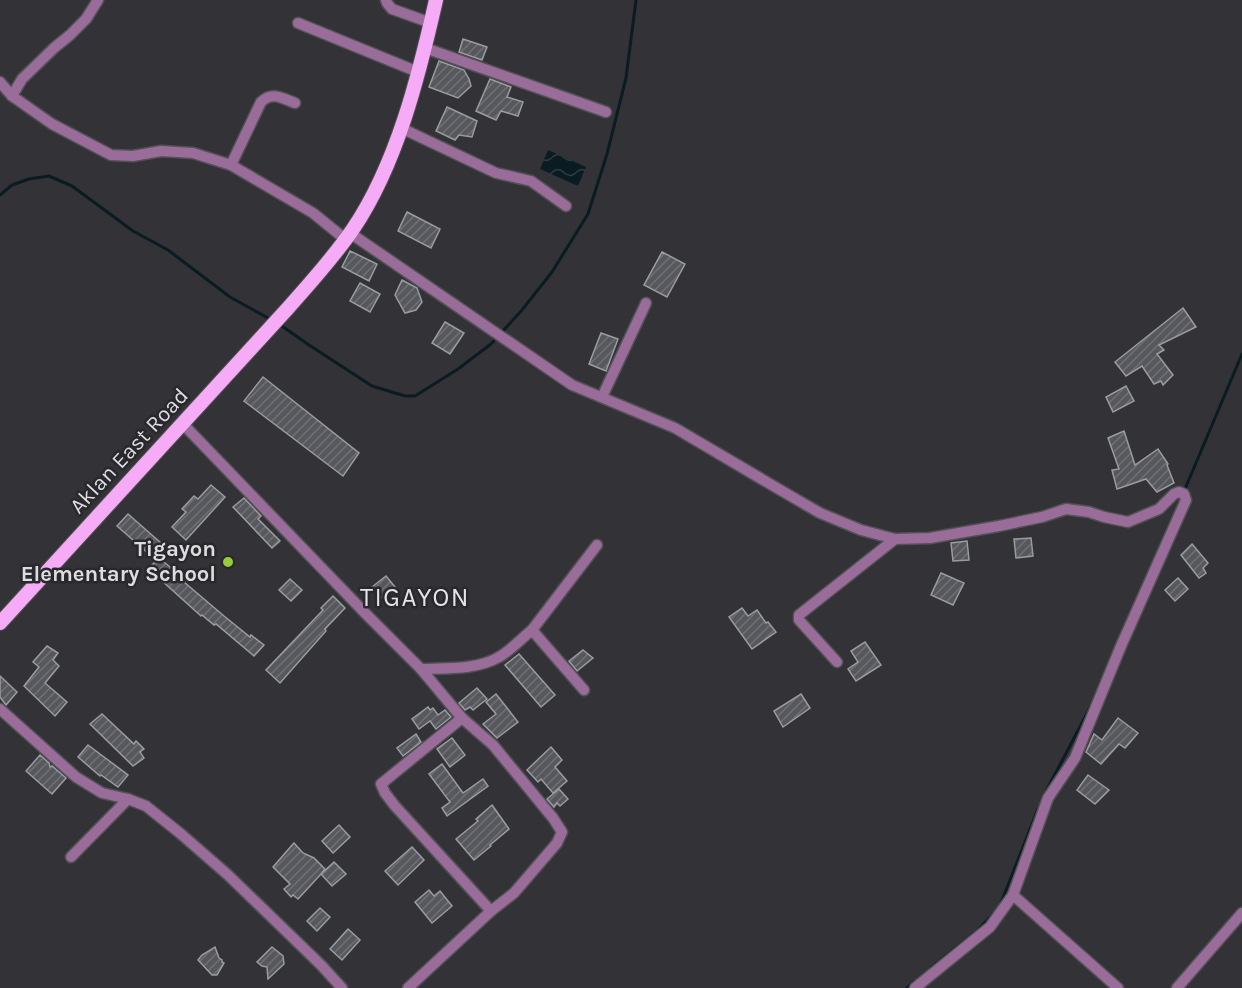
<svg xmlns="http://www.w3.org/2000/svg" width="1242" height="988" font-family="Karla,sans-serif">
<defs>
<pattern id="water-waves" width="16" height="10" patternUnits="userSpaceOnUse" patternTransform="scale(1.5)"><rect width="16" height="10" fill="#0b1b22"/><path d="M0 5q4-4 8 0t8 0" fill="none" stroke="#2e3c42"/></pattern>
<pattern id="building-hatch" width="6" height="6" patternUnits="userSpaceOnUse" patternTransform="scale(1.5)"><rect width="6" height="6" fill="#56585d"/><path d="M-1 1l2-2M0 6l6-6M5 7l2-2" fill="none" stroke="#6e7074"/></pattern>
</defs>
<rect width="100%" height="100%" fill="#333237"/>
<path fill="url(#water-waves)" d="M548,150L586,167L578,186L540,169Z"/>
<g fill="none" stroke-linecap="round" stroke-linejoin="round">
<g stroke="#0b1b22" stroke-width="3">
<path d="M0,195L12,185L29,179L49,176L72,186L133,231L168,250L230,297L268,318"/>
<path d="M279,324L309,345L372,386L405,396H415L458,369L491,344L522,310L552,272L588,214L607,154L626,78L636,0"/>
<path d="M1185,489L1242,354"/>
<path d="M1043,797L1093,702"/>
<path d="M1001,903L1038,809"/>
<path d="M931,968L977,931L994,913"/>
<path d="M907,988L914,982"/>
</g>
</g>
<g fill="url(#building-hatch)" stroke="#999ca1" stroke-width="1.5">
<path d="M463,39L487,47L482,60L459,52Z"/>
<path d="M439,61L464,70L469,79L471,86L458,98L429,87Z"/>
<path d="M490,79L511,87L507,97L523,102L518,116L501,111L496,120L476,111Z"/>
<path d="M447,107L477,121L472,137L459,135L455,140L436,131Z"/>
<path d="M407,212L440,229L431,248L398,231Z"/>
<path d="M350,251L377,264L369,281L342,267Z"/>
<path d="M662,252L685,264L667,297L644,285Z"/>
<path d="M402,280L417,288L422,302L416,310L405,313L395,295Z"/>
<path d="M360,283L380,294L370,312L350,301Z"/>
<path d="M1183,308L1196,327L1159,345L1164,350L1157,354L1173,375L1163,385L1161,381L1154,384L1142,366L1126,376L1115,362Z"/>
<path d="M445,322L464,333L450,354L432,343Z"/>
<path d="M601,333L618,339L606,371L589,364Z"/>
<path d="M263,377L359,453L343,476L244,401Z"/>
<path d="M1126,386L1134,401L1113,412L1106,397Z"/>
<path d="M1124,431L1135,465L1158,449L1168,464L1167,465L1174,483L1157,492L1146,479L1117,489L1112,470L1119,469L1108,438Z"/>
<path d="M211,485L225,497L186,540L172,527L186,512L182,509L194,496L198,499Z"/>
<path d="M244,498L261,516L258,519L280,541L272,548L233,507Z"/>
<path d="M128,514L161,543L150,555L117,526Z"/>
<path d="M1031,538L1033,556L1016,558L1014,539Z"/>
<path d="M967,541L969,560L953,561L951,543Z"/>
<path d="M1192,544L1208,563L1203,568L1206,573L1199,578L1181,555Z"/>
<path d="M159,558L186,580L184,582L224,616L250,637L251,635L264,645L254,656L216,624L214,625L202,615L201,616L160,579L161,577L150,567Z"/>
<path d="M941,573L964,583L953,605L931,595Z"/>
<path d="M386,576L395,587L381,598L372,587Z"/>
<path d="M1178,578L1188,589L1175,601L1165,590Z"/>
<path d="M290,579L302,590L291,601L279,590Z"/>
<path d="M333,596L345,608L325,629L326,631L280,683L266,670L323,610L321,608Z"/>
<path d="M742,608L748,616L757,610L766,623L768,622L776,632L752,649L729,617Z"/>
<path d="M865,642L881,665L856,681L848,669L858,662L851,651Z"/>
<path d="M47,646L58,653L53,660L59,666L45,683L67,702L55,716L24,686L39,667L33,662Z"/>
<path d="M583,650L593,658L577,671L569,661Z"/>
<path d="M519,654L555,695L541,707L505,665Z"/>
<path d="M0,676L17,692L6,705L0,697Z"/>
<path d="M477,688L487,699L473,710L470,707L465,710L459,703Z"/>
<path d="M496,694L518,722L497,738L483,724L496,714L486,702Z"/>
<path d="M801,694L810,708L783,727L774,711Z"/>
<path d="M428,707L430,710L433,708L438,715L445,710L451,717L436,729L430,721L419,729L412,719Z"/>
<path d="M102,714L134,744L136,741L144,749L140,752L144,758L133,766L90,724Z"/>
<path d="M1118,718L1138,733L1125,748L1119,744L1101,764L1086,752L1094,734L1102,740Z"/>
<path d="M416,734L421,742L403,756L397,748Z"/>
<path d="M452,738L465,755L450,767L437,749Z"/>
<path d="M88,745L128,775L118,787L101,775L100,776L78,757Z"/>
<path d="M551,747L562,760L555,767L567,781L553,793L541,779L538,782L527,770Z"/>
<path d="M40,755L49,763L50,767L52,766L66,778L52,794L26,771Z"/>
<path d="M442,764L463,793L483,779L488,786L447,816L442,808L450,802L429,774Z"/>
<path d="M1088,775L1109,790L1095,804L1077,790Z"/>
<path d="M559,789L568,799L560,806L557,803L554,807L547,799Z"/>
<path d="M492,805L509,829L490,845L491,846L474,860L456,839L478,821L476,819Z"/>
<path d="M339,825L350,837L333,853L322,841Z"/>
<path d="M294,843L303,853L314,858L325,869L321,874L334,862L346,874L332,886L321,874L298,899L293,895L291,897L284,889L290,884L273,867Z"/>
<path d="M412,847L424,860L398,885L385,871Z"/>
<path d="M429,890L434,896L440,891L452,906L432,923L415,902Z"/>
<path d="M320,908L330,917L317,931L307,921Z"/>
<path d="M348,929L360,940L342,960L330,949Z"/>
<path d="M215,947L219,958L222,960V962L224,963L217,975H212L198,960L202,955Z"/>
<path d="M272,947L283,956L284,964L268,979L267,967L262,966L257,962Z"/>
</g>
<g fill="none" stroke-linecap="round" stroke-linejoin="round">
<g stroke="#525155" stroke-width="13">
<g id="minor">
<path d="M386,0L387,3L392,9L431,23"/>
<path d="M298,23L418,72"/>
<path d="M425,48L606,112"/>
<path d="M0,82L12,96L52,124L111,155L133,156L161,151L193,153L231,165L313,213L345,239"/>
<path d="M12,96L22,79L54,48L70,35L86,19L98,0"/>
<path d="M401,128L496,173L531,181L566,206"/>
<path d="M231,165L261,102C272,91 282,98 295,103"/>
<path d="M350,233L572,385L675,428L782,491L820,513L861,530L895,539L930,538L999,526L1042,517L1066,509L1089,512L1104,517L1128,522L1159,509L1174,494L1179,492L1184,494L1186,500L1121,646L1075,758L1048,798L1013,895L1118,988"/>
<path d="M602,397L646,303"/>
<path d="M183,424L365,613L421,669L462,718L493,745L553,818L562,832L557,843L514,893L491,911L408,988"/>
<path d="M532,630L597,545"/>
<path d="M837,662L799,620V615L895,539"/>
<path d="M421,669C446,668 477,670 499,657C510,651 522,638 532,630L584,690"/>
<path d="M0,709L76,777L102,793L128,799L146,806L181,834L228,875L321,965L342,988"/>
<path d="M462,718L381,784L385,793L395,806L491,911"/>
<path d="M71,857L128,799"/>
<path d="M915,988L990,927L1013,895"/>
<path d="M1177,988L1242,913"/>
</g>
</g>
<g stroke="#525155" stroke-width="16">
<path id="major" d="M0,623L289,307C311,282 334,257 353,229C397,164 419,75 436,0"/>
</g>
<use href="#minor" stroke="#996c99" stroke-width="10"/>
<use href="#major" stroke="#f5abf5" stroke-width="14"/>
</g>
<circle fill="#96cc3a" stroke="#29282d" stroke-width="2" cx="228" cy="562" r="6"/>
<g text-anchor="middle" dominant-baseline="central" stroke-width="5" stroke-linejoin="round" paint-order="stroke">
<g font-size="22" fill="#dddddf" stroke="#29282d">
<text transform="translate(129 451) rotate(-47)">Aklan East Road</text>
</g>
<g font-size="22" font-weight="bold" fill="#dddddf" stroke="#29282d" text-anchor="end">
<text x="216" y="549">Tigayon<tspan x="216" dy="25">Elementary School</tspan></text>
</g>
<g font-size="26" letter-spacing="1.5" fill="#e3e3e8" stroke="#29282d">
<text x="415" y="597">TIGAYON</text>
</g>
</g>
</svg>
